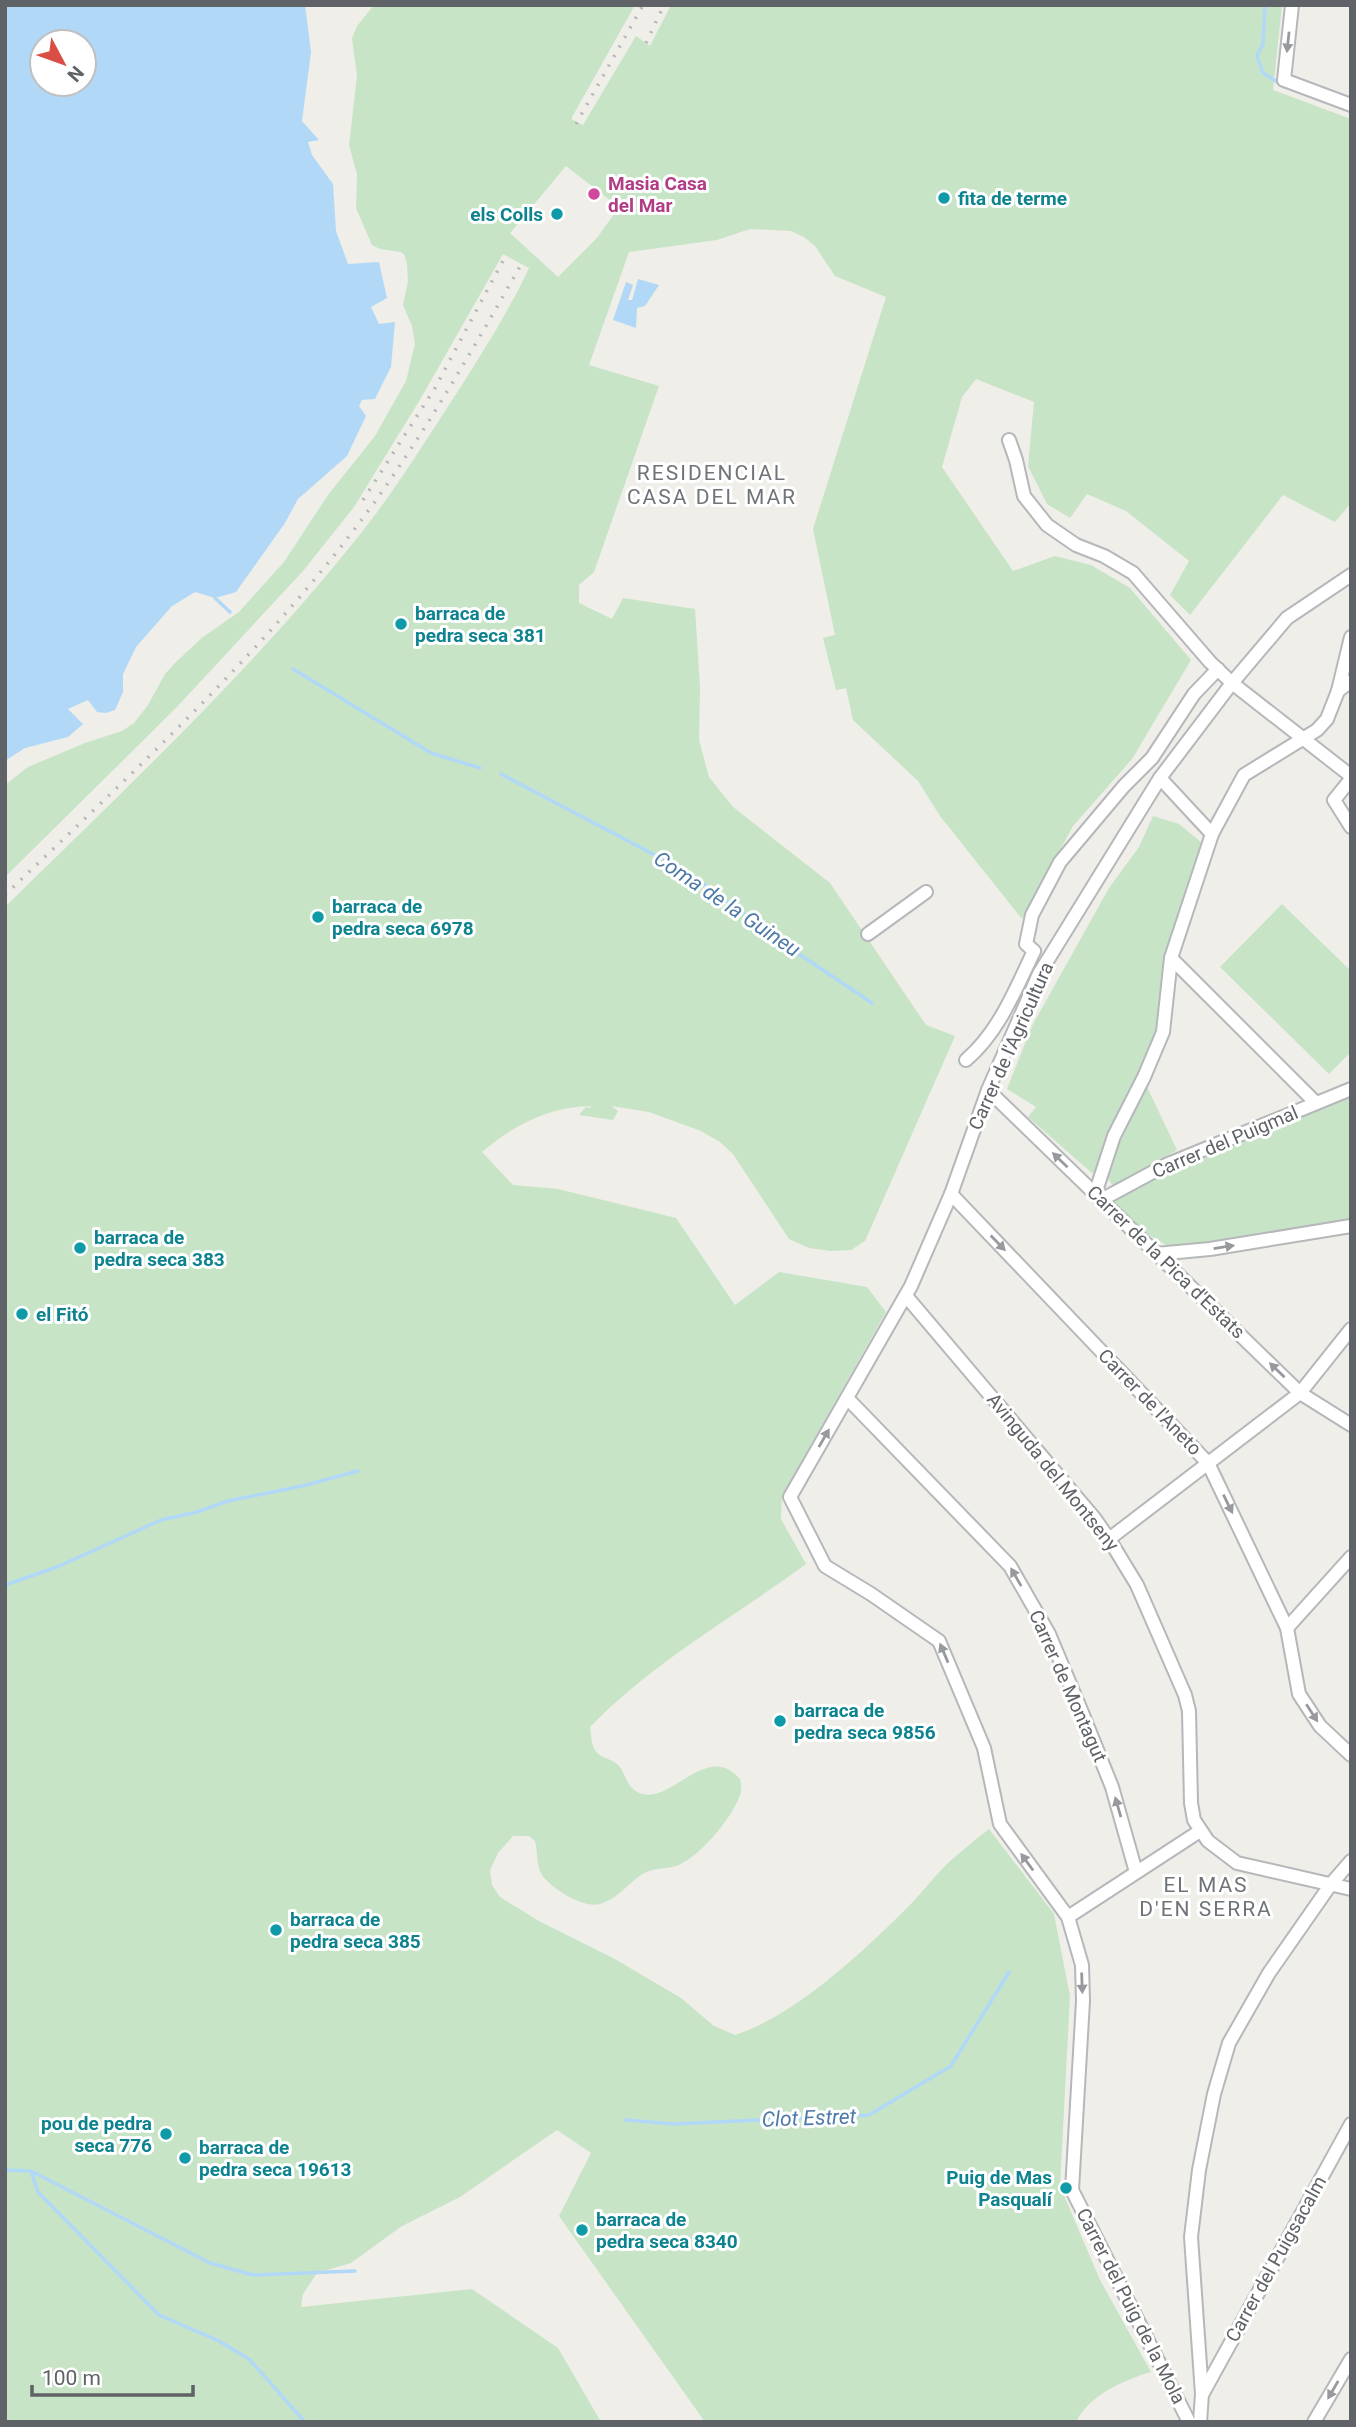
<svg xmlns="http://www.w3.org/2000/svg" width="1356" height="2427" font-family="Roboto,sans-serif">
<rect width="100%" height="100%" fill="#efeee8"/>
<g fill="#c7e4c7" fill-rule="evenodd">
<path d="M374,5H635L571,119L583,125L636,36L650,46L671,5H1282L1273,90L1351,119V503L1335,522L1283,495L1190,615L1170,595L1189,561L1126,511L1087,494L1070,518L1047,504L1028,466L1034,402L976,379L962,397L942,467L1013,571L1055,556L1091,565L1130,588L1191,660L1132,759L1073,826L1022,919L940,816L918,781L853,720L846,688L836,690L823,638L835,635L813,529L886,297L835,276L815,246L804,237L791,231L750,229L717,240L629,252L589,365L659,386L594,572L579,585V603L612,619L623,598L695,609L700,687L699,740L709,777L733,807L830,883L926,1025L955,1036L865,1241L851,1250L831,1251L809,1248L789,1239L733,1154L720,1142L701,1131L649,1112L611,1106L618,1111L613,1120L579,1115L586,1107L590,1108L591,1106C550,1106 512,1126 482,1152L513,1185L558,1189L676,1218L735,1305L779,1272L867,1287L886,1312L782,1496L781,1519L806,1564C733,1618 654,1661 590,1727C592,1741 591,1752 605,1758C611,1760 615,1762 619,1766C625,1773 626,1783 633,1789C666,1816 704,1737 740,1779C741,1784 742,1790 740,1795C733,1817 698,1859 676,1866C665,1869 654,1868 644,1873C629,1882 618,1899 600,1904C584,1909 548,1887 541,1873C536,1864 538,1851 535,1841L529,1836H513L498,1853L490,1870L492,1885L500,1897L539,1921L613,1958L681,1998L714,2026L735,2035C792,2017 857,1957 900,1915C917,1899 931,1880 948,1863C961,1851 975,1840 989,1829L1054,1914L1070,1996L1060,2186L1100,2280L1151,2372C1124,2380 1089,2395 1076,2422H705L559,2216L591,2153L557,2130L460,2197L402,2226L351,2263L317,2273L303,2294L301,2307L472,2289L558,2348L601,2422H5V907C132,782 263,660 372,519C400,482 424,443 449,405C477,361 507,315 529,268L503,254L421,398L354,507L303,571L175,709L5,877V785L28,767L85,743L122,731L134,723L148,705L165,674L176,662L203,637L239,612L284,562L328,495L375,436L406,381L415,344L412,326L403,305L408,281L407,264L404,254L400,252L380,249L372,245L356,208L357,174L349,145L357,76L352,38L357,26ZM566,166L619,207L597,238L558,277L510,233Z"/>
<path d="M1153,816L1179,824L1201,842L1166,956L1158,1033L1141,1065L1093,1174L1028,1117L1036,1107L1007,1089L1032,1026L1109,888L1139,847Z"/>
<path d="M1282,904L1351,971V1052L1329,1074L1220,967Z"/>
<path d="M1147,1087L1177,1150L1114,1188L1105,1173Z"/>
<path d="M1351,1094V1220L1171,1248L1144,1232L1111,1204L1112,1198Z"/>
</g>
<g fill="#b1d9f7" fill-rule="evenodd">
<path d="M5,5H305L311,52L302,121L319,140L308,142L312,155L333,184L336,231L348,264L379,262L387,298L371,307L379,324L395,322L391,367L375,399L362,400L359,406L366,416L347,456L298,499L285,523L236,592L215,598L195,592L172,606L136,647L123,674V692L115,710L106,713L97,712L88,700L68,709L83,724L68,737L25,748L5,761ZM42,42H84V84H42Z"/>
<path d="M638,279L659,285L645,306L637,308L636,328L613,320L626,282L633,285L628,300H632Z"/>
</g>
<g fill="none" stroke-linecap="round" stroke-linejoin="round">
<g stroke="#b1d9f7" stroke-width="3.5">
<path d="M1265,5L1263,44L1257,56L1263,73L1285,87"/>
<path d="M215,598L230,612"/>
<path d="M293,669L431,753L480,768"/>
<path d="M501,774L687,872L799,954L872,1003"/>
<path d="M5,1585L57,1567L161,1520L197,1512L228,1501L302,1486L358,1471"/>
<path d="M626,2120L674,2124L869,2115L951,2066L1009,1972"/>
<path d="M5,2170L31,2171L210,2263L253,2275L355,2271"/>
<path d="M31,2171L38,2192L159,2315L219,2341L249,2359L305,2422"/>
</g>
<g stroke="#b5b7bb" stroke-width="16">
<g id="minor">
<path d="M1292,5L1284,80L1351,105"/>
<path d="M1009,440L1016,460L1024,496L1047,525L1076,545L1104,556L1133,573L1210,662L1232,683L1351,776"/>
<path d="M1338,691L1351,637"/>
<path d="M1160,778L1212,834"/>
<path d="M1351,779L1334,800L1351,827"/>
<path d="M868,934L926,892"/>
<path d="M1171,958L1316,1103"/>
<path d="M966,1060C999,1032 1015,990 1034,951L1026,944L1032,915L1060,862L1124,786L1152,758L1194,694L1218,669"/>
<path d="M988,1090L1300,1393L1351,1425"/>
<path d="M951,1194L1208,1463L1287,1628L1299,1694L1320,1726L1351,1755"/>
<path d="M1095,1194L1114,1136L1144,1077L1163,1032L1171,958L1212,834L1244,775L1317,730L1327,719L1338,691L1351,681"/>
<path d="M1101,1200L1166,1165L1351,1089"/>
<path d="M1156,1254L1210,1249L1351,1226"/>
<path d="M906,1296L1095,1519L1109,1539L1137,1585L1185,1695L1189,1711L1191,1803L1194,1820L1208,1841L1237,1863L1351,1889"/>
<path d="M847,1398L1010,1566L1049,1634L1081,1710L1112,1787L1136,1872"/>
<path d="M1109,1539L1300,1393L1351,1329"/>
<path d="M1287,1628L1351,1557"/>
<path d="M1068,1917L1200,1831"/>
<path d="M1203,2393L1351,2124"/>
<path d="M1189,2422L1072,2190L1083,2001L1082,1965L1068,1917L1000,1824L984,1748L939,1641L871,1594L825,1566L790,1497L911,1286L951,1194L988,1090L1039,974L1160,778L1232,683L1287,618L1351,575"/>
<path d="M1200,2422L1202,2394L1191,2237L1199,2170L1214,2094L1229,2043L1269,1973L1331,1884L1351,1861"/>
<path d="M1314,2422L1351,2359"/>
</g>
</g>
<use href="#minor" stroke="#fff" stroke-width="12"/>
<g stroke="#b5b6b6" stroke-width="3.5" stroke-dasharray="2 9" stroke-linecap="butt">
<path d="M646,43L664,5"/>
<path d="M576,124L643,5"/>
<path d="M363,500L435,388L506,255"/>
<path d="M5,895C137,768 275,643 381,493C433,419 477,342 522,263"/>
</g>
</g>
<defs><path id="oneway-solid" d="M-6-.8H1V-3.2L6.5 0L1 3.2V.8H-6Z" transform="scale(1.75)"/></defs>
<g fill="#97999c">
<use href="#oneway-solid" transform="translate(1288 42) rotate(96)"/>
<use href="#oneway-solid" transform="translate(1060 1160) rotate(-136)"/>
<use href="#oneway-solid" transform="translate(998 1243) rotate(46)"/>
<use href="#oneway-solid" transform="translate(1224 1247) rotate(-9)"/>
<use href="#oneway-solid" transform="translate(1277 1370) rotate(-136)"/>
<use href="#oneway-solid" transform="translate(824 1438) rotate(-60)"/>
<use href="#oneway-solid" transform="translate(1228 1504) rotate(64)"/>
<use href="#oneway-solid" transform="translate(1016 1577) rotate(-120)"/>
<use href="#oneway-solid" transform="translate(944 1653) rotate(-113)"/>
<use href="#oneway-solid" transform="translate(1312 1713) rotate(57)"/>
<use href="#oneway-solid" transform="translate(1118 1807) rotate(-106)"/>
<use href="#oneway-solid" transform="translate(1027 1862) rotate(-126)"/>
<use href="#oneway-solid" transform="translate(1082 1983) rotate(88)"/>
<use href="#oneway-solid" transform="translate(1333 2390) rotate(120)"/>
</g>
<circle fill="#d1479c" stroke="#fff" stroke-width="2.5" cx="594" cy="194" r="7"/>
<g fill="#0f9aa8" stroke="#fff" stroke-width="2.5">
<circle cx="944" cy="198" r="7"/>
<circle cx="557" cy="214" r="7"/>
<circle cx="401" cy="624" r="7"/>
<circle cx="318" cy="917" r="7"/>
<circle cx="80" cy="1248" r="7"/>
<circle cx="22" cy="1314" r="7"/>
<circle cx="780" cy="1721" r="7"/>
<circle cx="276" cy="1930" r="7"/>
<circle cx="166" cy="2134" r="7"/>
<circle cx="185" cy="2158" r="7"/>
<circle cx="1066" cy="2188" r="7"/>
<circle cx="582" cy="2230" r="7"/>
</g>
<g text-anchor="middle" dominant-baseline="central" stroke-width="6" stroke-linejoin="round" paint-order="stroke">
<g font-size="19" font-weight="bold" fill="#b23c85" stroke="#fff" text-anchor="start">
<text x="608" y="183">Masia Casa<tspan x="608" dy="22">del Mar</tspan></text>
</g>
<g font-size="19" font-weight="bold" fill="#0d838f" stroke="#fff" text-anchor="start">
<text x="958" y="198">fita de terme</text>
<text x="543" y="214" text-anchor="end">els Colls</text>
<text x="415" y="613">barraca de<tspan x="415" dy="22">pedra seca 381</tspan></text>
<text x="332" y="906">barraca de<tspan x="332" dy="22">pedra seca 6978</tspan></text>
<text x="94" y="1237">barraca de<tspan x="94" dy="22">pedra seca 383</tspan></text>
<text x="36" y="1314">el Fitó</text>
<text x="794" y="1710">barraca de<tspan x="794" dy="22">pedra seca 9856</tspan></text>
<text x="290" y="1919">barraca de<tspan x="290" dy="22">pedra seca 385</tspan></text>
<text x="152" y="2123" text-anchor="end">pou de pedra<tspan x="152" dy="22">seca 776</tspan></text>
<text x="199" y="2147">barraca de<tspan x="199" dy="22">pedra seca 19613</tspan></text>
<text x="1052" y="2177" text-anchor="end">Puig de Mas<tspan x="1052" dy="22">Pasqualí</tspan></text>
<text x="596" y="2219">barraca de<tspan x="596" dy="22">pedra seca 8340</tspan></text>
</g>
<g font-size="19" fill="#5f6266" stroke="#fff">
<text transform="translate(1011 1046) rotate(-66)">Carrer de l'Agricultura</text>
<text transform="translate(1225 1142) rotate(-23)">Carrer del Puigmal</text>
<text transform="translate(1166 1262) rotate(44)">Carrer de la Pica d'Estats</text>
<text transform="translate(1150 1402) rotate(46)">Carrer de l'Aneto</text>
<text transform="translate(1053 1472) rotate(51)">Avinguda del Montseny</text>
<text transform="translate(1068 1686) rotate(66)">Carrer de Montagut</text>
<text transform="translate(1276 2259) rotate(-61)">Carrer del Puigsacalm</text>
<text transform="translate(1131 2306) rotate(63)">Carrer del Puig de la Mola</text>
</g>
<g font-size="21" letter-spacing="2" fill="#707478" stroke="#fff">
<text x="712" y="473">RESIDENCIAL<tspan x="712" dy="24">CASA DEL MAR</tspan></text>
<text x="1206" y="1885">EL MAS<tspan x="1206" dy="24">D'EN SERRA</tspan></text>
</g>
<g font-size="21" font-style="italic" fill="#4d7aa8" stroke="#fff">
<text transform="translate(727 904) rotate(34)">Coma de la Guineu</text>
<text transform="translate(809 2118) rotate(-2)">Clot Estret</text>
</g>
</g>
<rect width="1356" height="2427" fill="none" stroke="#5f6266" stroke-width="14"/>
<g transform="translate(63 63) rotate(131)"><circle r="33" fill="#ffffff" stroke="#bfc0c2" stroke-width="2"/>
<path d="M0-5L12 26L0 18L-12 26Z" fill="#d94f45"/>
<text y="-10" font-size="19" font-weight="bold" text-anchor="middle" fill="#5f6266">N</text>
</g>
<path d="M32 2385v10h161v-10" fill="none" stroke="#5f6266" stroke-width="3.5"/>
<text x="42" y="2385" font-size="21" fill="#5f6266" stroke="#ffffff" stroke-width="5" paint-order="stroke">100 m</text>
</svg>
